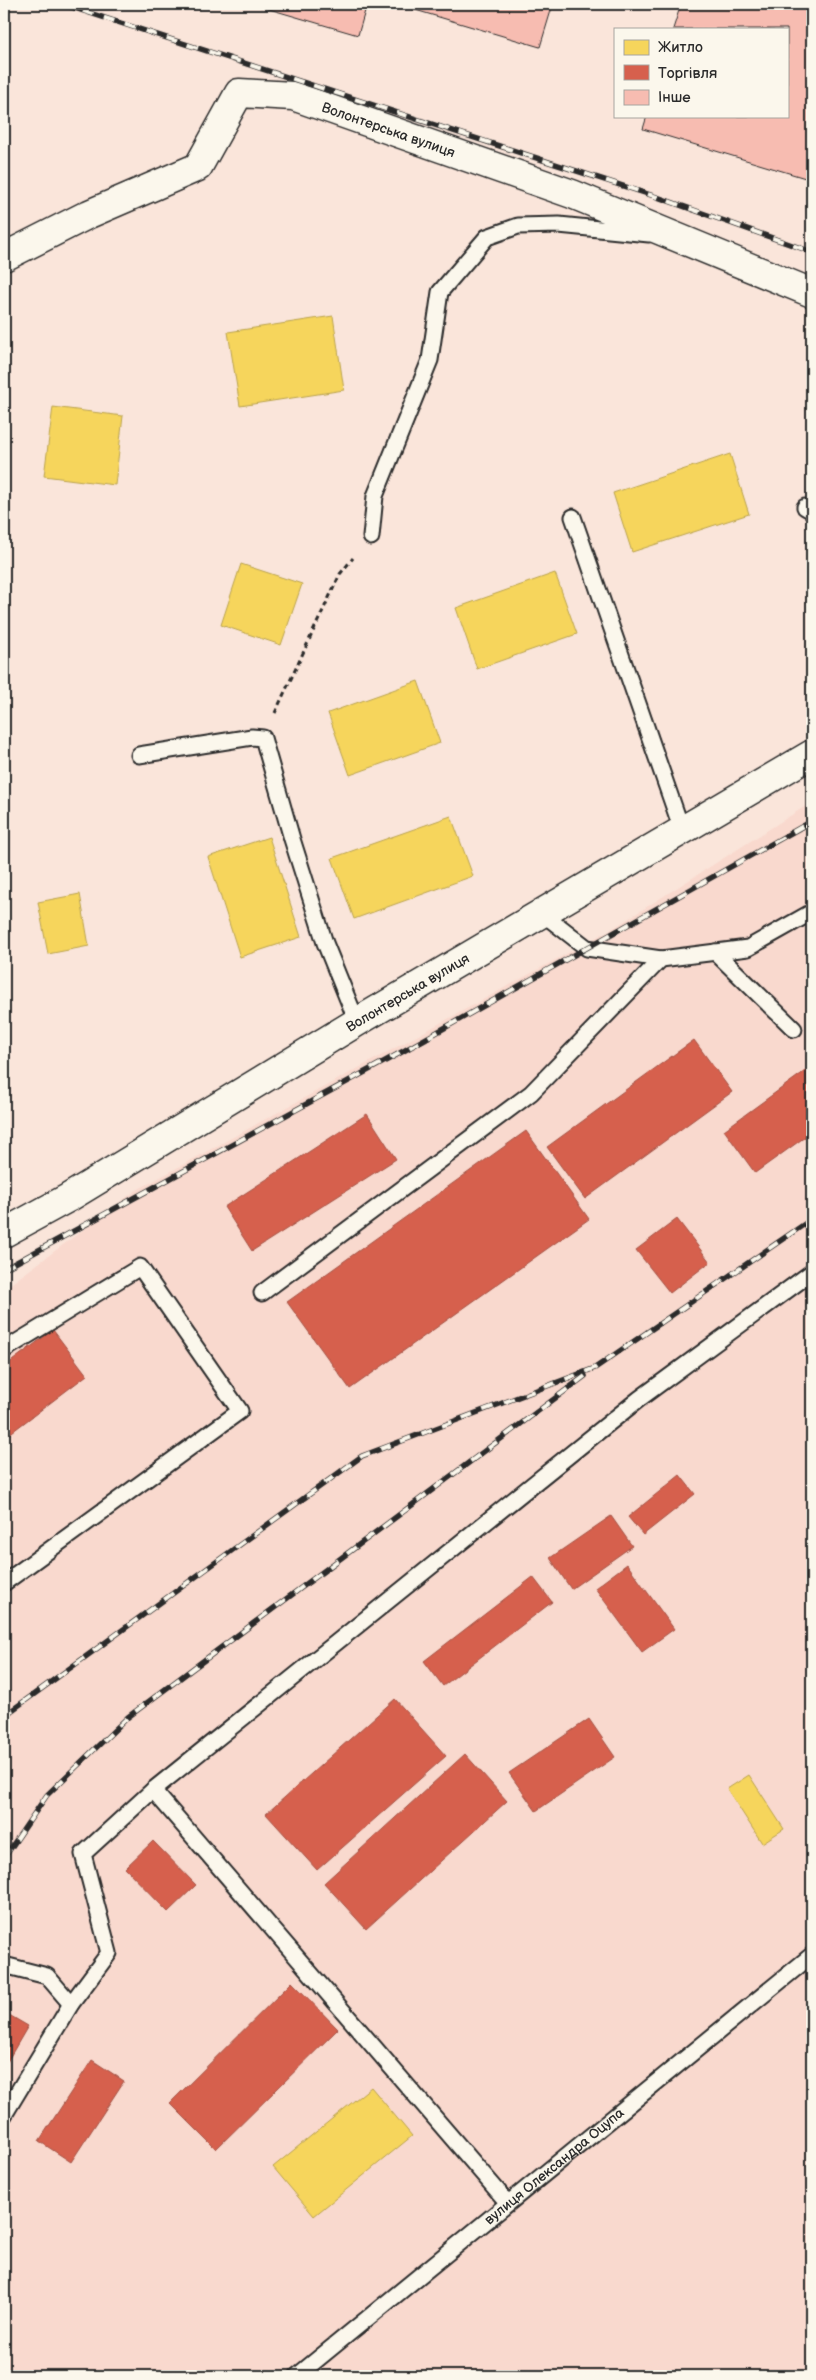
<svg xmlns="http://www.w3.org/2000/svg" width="816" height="2380" font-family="'Balsamiq Sans',sans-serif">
<rect width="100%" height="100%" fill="#fae5da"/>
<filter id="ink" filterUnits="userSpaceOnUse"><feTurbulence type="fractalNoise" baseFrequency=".02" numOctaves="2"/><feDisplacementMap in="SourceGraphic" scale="10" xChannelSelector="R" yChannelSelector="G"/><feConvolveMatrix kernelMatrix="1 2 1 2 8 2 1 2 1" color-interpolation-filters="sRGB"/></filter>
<g filter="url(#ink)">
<path fill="#f9d9ce" d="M812,802V2376H4V1289L135,1191L615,927Z"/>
<g fill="#f6d55c" stroke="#b9a24d">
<path d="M333,316L344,390L240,406L228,332Z"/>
<path d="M53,407L123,416L115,485L44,476Z"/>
<path d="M730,454L749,514L632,552L613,493Z"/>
<path d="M241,564L302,584L281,645L221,625Z"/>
<path d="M555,573L577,634L477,669L456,608Z"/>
<path d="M418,681L440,743L350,775L328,713Z"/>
<path d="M451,816L473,876L354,919L332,858Z"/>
<path d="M269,837L301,937L240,957L208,857Z"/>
<path d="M80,894L89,946L48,954L38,902Z"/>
<path d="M749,1775L784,1829L762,1843L727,1789Z"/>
<path d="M371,2087L412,2136L314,2216L273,2167Z"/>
</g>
<g fill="#d6604d" stroke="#a35043">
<path d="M694,1040L732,1092L585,1199L547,1147Z"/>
<path d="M812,1066V1132L755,1173L724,1130Z"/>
<path d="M367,1114L396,1159L252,1251L224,1207Z"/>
<path d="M526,1131L589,1219L350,1389L287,1302Z"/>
<path d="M677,1219L710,1262L670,1293L636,1250Z"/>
<path d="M53,1330L87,1375L4,1438V1367Z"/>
<path d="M680,1475L695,1494L643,1535L628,1517Z"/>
<path d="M611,1516L632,1546L571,1589L550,1558Z"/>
<path d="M627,1564L674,1629L642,1652L595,1588Z"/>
<path d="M533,1577L552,1602L443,1686L424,1661Z"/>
<path d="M395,1699L446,1756L317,1870L266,1814Z"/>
<path d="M589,1719L615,1757L536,1811L509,1773Z"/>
<path d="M465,1754L507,1801L366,1929L324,1883Z"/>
<path d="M153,1841L196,1885L168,1912L125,1868Z"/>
<path d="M292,1982L338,2029L216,2149L170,2103Z"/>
<path d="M4,2012L28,2026L4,2067Z"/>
<path d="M92,2060L124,2081L71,2162L39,2141Z"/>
</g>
<g fill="#f7bcb1" stroke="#2b2b2b">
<path d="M252,4H367L358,35Z"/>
<path d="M395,4H553L540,47Z"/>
<path d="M681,4H812V180L643,129L647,116H787V29H673Z"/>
</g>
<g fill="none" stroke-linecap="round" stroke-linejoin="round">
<g stroke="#2b2b2b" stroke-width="19">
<g id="lane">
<path d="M805,507L812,511"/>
<path d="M573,517L682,830"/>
<path d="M371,537L375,496L430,360L440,292L487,237L518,226L559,225L649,234"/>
<path d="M139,755L252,737L263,738L292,839L325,943L357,1022"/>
<path d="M542,913L587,948L661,959L748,948L812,912"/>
<path d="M715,952L794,1029"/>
<path d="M262,1293L531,1093L661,959"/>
<path d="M4,1350L140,1267L240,1411L4,1583"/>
<path d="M4,1965L47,1976L71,2004"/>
<path d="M4,2115L71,2004L109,1953L83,1854L153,1790"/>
<path d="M508,2203L153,1790L639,1399L812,1272"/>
<path id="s1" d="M297,2376L812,1955"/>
</g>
</g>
<g stroke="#2b2b2b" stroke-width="31">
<g id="street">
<path id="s2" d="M4,257L89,214L198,167L239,93L293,96L572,194L812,293"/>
<path id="s3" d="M4,1233L68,1198L357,1022L812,754"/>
</g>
</g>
<path stroke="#2b2b2b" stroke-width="3" stroke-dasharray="5 4" stroke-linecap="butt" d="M275,713L340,574L353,558"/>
<use href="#lane" stroke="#fbf7ec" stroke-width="15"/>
<use href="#street" stroke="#fbf7ec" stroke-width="28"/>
<g stroke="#2b2b2b" stroke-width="5.5">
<g id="rail">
<path d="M62,4L660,198L812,252"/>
<path d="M4,1269L400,1053L812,821"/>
<path d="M4,1716L362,1456L595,1368L812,1219"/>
<path d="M4,1858L47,1795L128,1717L585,1376"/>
</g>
</g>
<use href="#rail" stroke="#fbf7ec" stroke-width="4" stroke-dasharray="11" stroke-linecap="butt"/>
</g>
</g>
<g text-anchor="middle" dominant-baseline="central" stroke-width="5" stroke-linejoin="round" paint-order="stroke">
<g font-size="14" fill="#2b2b2b" stroke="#fbf7ec">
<text stroke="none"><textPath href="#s2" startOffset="454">Волонтерська вулиця</textPath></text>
<text stroke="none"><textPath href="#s3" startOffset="470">Волонтерська вулиця</textPath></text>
<text stroke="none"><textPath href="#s1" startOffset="332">вулиця Олександра Оцупа</textPath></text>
</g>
</g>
<rect width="816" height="2380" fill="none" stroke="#fbf7ec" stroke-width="20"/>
<rect x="10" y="10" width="796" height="2360" fill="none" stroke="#2b2b2b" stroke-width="2" filter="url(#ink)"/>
<rect x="614" y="28" width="175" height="90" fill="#fbf7ec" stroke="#a8a59f"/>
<rect x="624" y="40" width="25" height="15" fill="#f6d55c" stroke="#a8a59f"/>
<text x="658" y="52" font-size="15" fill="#2b2b2b">Житло</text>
<rect x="624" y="65" width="25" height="15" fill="#d6604d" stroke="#a8a59f"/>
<text x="658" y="78" font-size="15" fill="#2b2b2b">Торгівля</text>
<rect x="624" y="90" width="25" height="15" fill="#f7bcb1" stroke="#a8a59f"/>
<text x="658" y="102" font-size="15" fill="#2b2b2b">Інше</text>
</svg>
